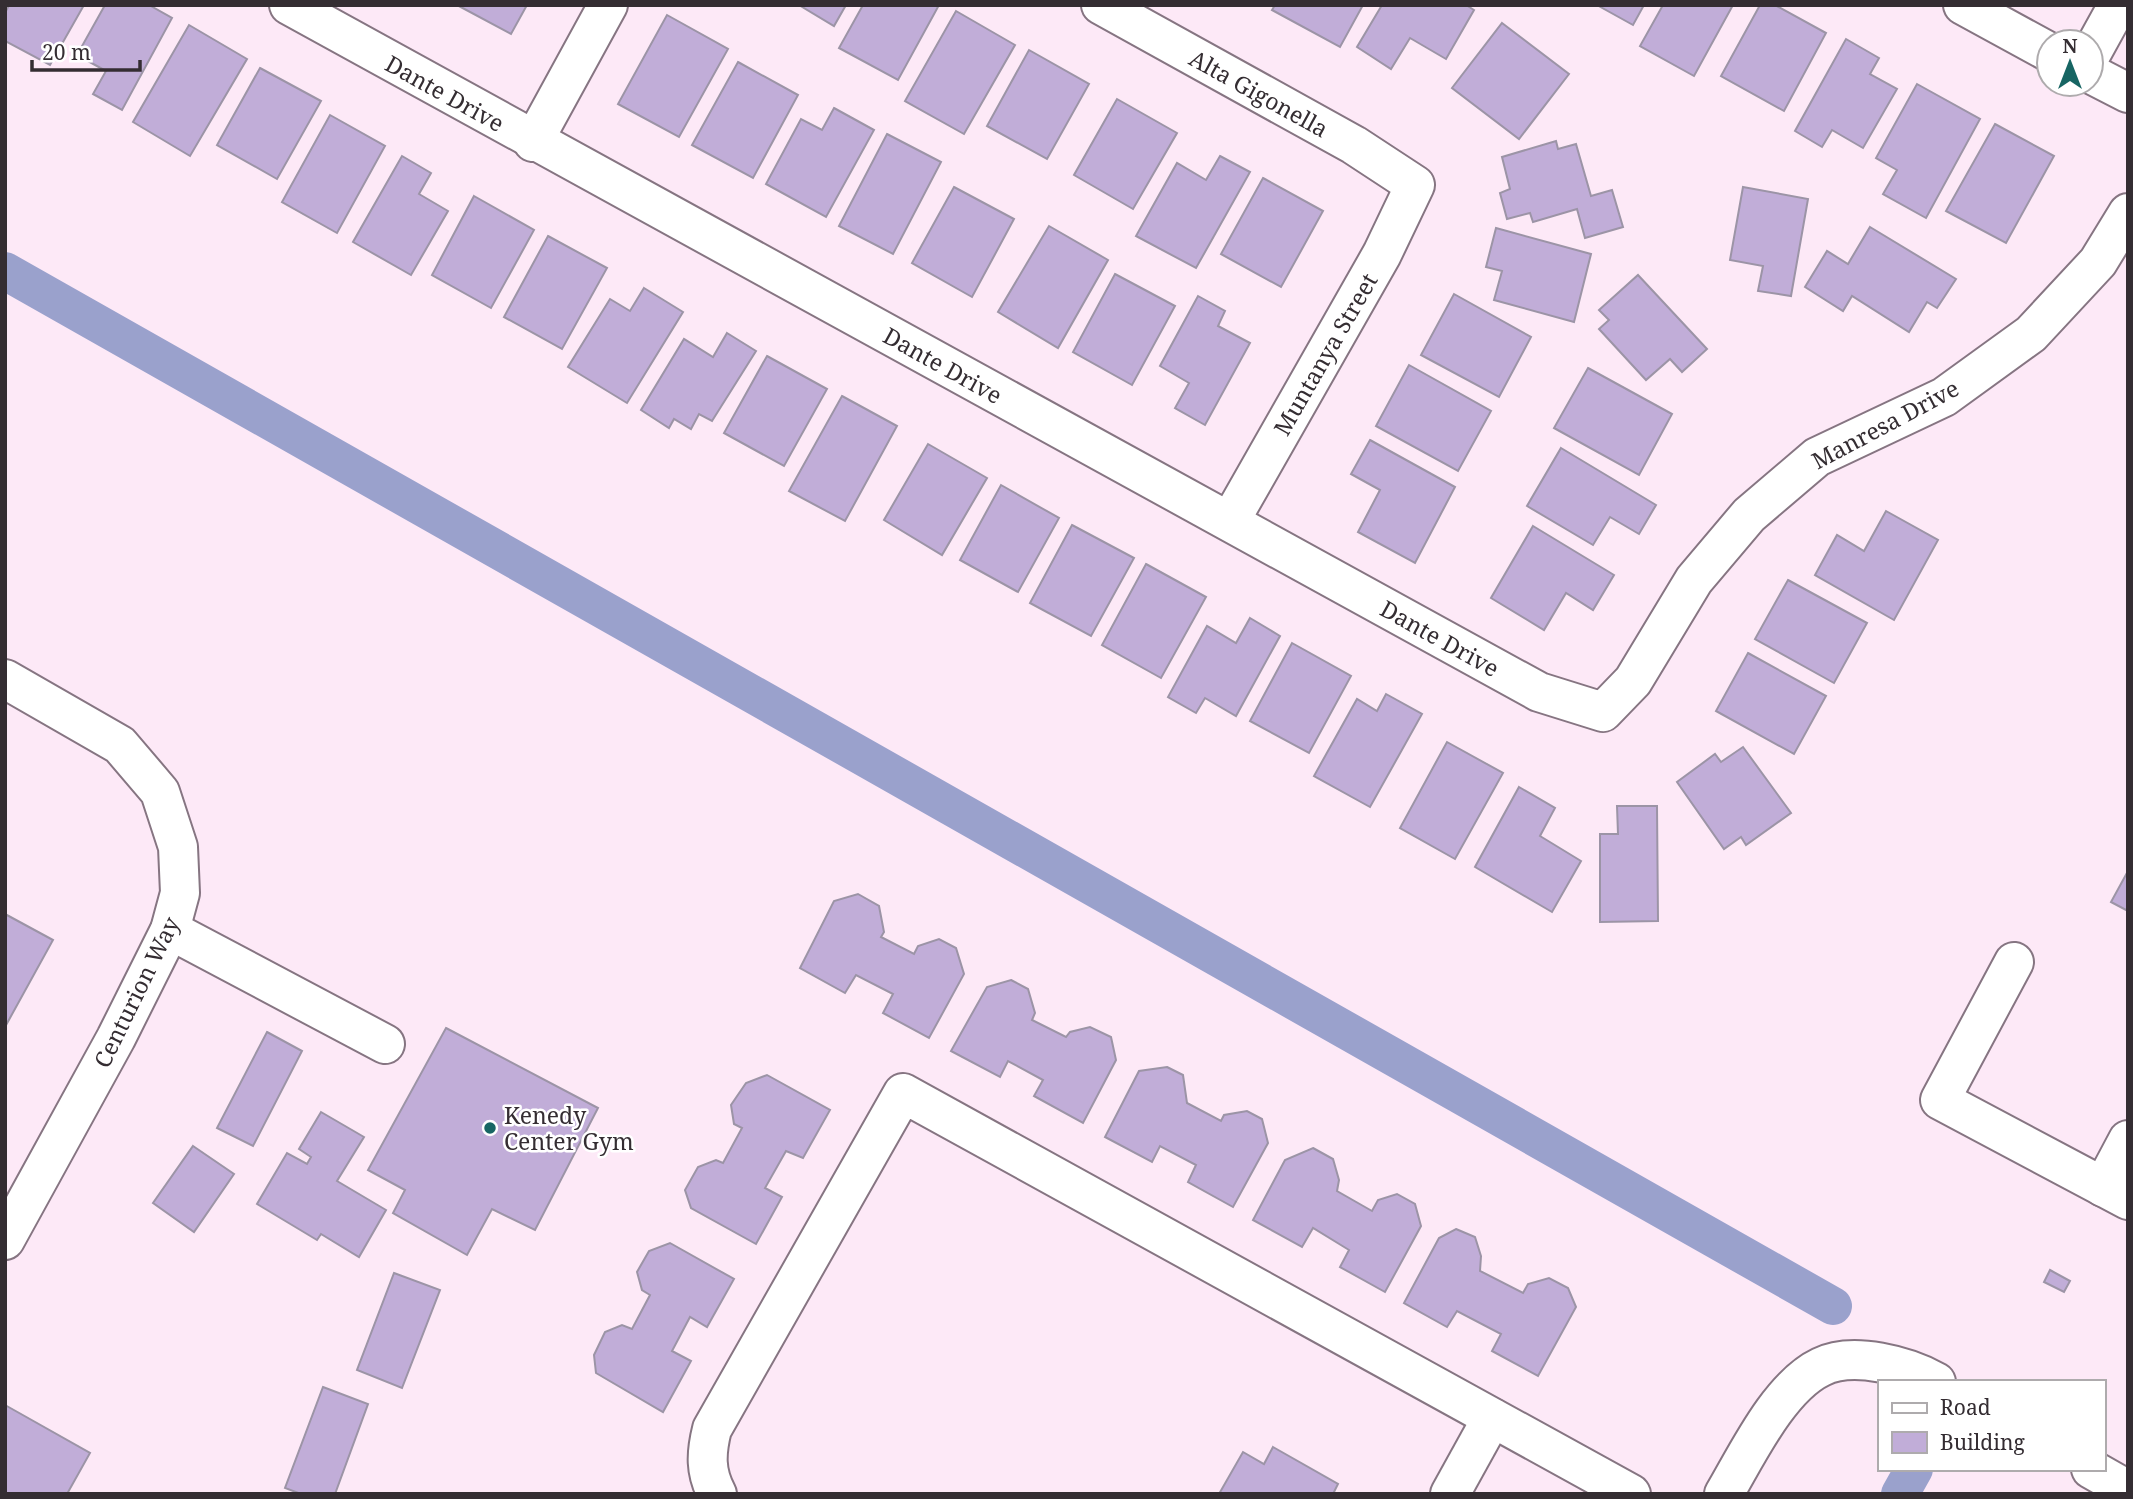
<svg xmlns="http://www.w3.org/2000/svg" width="2133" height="1499" font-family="'Noto Serif',serif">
<rect width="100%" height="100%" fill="#fde9f7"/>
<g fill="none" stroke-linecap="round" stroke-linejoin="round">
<g stroke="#9aa1cc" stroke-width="38">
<path d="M5,271L1833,1306"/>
<path d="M1900,1494L1914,1469"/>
</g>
</g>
<g fill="#c1add8" stroke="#9c94a6" stroke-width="2">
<path d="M9,5H84L50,65L5,41V13Z"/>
<path d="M105,5H149L172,18L122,110L93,94L106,71L77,55Z"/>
<path d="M457,5H527L511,34Z"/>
<path d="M799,5H846L834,26Z"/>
<path d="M863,5H939L898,80L839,48Z"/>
<path d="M1275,5H1363L1340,47L1272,10Z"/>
<path d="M1382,5H1466L1474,10L1446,59L1410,38L1391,69L1357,47Z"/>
<path d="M1597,5H1644L1633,25Z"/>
<path d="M1663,5H1733L1694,76L1640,46Z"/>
<path d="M1760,5H1775L1826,33L1784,111L1721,76Z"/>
<path d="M956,11L1015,45L964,134L905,101Z"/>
<path d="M667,15L728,49L679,137L618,104Z"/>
<path d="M1502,23L1569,74L1519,139L1452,88Z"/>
<path d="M189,25L247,59L190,156L133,122Z"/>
<path d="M1846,39L1879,58L1870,74L1897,89L1863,148L1832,130L1822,147L1795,131Z"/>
<path d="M1029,50L1089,84L1047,159L987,126Z"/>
<path d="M738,62L798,95L753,178L692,145Z"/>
<path d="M260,68L321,101L277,179L217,145Z"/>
<path d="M1917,84L1980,119L1926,218L1883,194L1897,170L1876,158Z"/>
<path d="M1117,99L1177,133L1133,209L1074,175Z"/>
<path d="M834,108L874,130L826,217L766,184L801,119L822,130Z"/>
<path d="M330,115L385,146L337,233L282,202Z"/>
<path d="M1995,124L2054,156L2006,243L1946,211Z"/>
<path d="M887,134L941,162L893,254L839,226Z"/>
<path d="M1556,141L1558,149L1576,144L1591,196L1612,190L1623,227L1585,238L1577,209L1533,222L1530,213L1507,219L1500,193L1510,189L1502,157Z"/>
<path d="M402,156L431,173L419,194L448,211L411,275L353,242Z"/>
<path d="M1220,156L1250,172L1196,268L1136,236L1177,163L1206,180Z"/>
<path d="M1263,178L1323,211L1281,287L1221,254Z"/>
<path d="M954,187L1014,219L972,297L912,263Z"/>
<path d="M1743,187L1808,199L1791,296L1758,291L1763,266L1730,260Z"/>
<path d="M474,196L534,230L491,308L432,275Z"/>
<path d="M1049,226L1108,260L1058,348L998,312Z"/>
<path d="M1870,227L1956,279L1937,308L1927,302L1909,332L1852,296L1843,311L1805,287L1827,251L1848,264Z"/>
<path d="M1496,228L1591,254L1574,322L1494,300L1502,271L1486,267Z"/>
<path d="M548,236L607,268L562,349L504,317Z"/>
<path d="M1115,274L1175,306L1132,385L1073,352Z"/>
<path d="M1638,275L1707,349L1682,372L1670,359L1646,380L1599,329L1609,320L1599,310Z"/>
<path d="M644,288L683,312L627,403L568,367L610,299L630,311Z"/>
<path d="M1454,294L1531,337L1499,397L1421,355Z"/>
<path d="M1198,296L1225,311L1218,326L1250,343L1205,425L1175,408L1189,383L1160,366Z"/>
<path d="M727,333L756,351L712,421L699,414L691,429L674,419L669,428L641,410L684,339L713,357Z"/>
<path d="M767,356L827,389L784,466L724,433Z"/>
<path d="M1409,365L1491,411L1458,471L1376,426Z"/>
<path d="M1588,368L1672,414L1639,475L1554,428Z"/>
<path d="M842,396L897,426L845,521L789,491Z"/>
<path d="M1370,440L1455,487L1415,563L1358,532L1380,490L1351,474Z"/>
<path d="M928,444L987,478L942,555L884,520Z"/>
<path d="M1561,448L1656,505L1639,534L1610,517L1593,545L1527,506Z"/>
<path d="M1001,485L1059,518L1018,592L960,560Z"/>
<path d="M1886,511L1938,540L1894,620L1815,575L1837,535L1864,551Z"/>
<path d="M1072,525L1134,558L1091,636L1030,603Z"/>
<path d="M1533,526L1614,575L1593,610L1566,593L1544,630L1491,598Z"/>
<path d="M1146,564L1206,597L1161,678L1102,645Z"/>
<path d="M1788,580L1867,623L1834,683L1755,639Z"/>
<path d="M1250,618L1280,636L1236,716L1205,698L1196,713L1168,697L1207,626L1236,643Z"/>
<path d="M1292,643L1351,676L1309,753L1250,721Z"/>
<path d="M1748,653L1826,696L1794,754L1716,711Z"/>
<path d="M1386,694L1422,714L1370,807L1314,776L1357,699L1377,711Z"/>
<path d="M1447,742L1503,773L1455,859L1400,828Z"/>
<path d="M1743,747L1791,813L1746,845L1741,837L1724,849L1677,782L1715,754L1721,762Z"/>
<path d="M1519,787L1555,808L1540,836L1581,861L1552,912L1475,867Z"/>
<path d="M1617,806H1657L1658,921L1600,922V834H1618Z"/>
<path d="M2128,871V911L2111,902Z"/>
<path d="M858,894L879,906L884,932L881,937L914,954L918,946L939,939L956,948L964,974L929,1038L883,1013L893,994L856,975L845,993L800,968L834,901Z"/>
<path d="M5,914L53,940L5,1027Z"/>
<path d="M1011,980L1028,989L1035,1013L1032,1020L1066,1037L1070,1032L1090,1027L1111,1037L1116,1060L1083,1123L1034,1096L1043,1080L1008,1061L1000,1077L951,1051L987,987Z"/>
<path d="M446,1028L598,1108L535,1230L492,1209L467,1255L393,1213L405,1190L368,1170Z"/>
<path d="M267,1032L302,1051L253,1146L217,1128Z"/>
<path d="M1167,1067L1183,1075L1187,1103L1221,1121L1224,1115L1247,1111L1262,1119L1268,1143L1233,1207L1188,1182L1196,1165L1160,1146L1152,1162L1105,1137L1139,1071Z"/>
<path d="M767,1075L830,1110L803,1158L786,1151L765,1188L782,1197L756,1244L691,1208L685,1190L698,1167L716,1160L723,1163L742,1128L734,1124L731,1105L746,1083Z"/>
<path d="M321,1112L364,1137L337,1181L386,1210L359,1257L321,1234L317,1240L257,1204L287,1153L307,1164L311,1157L299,1149Z"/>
<path d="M193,1146L234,1174L194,1232L153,1203Z"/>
<path d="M1313,1148L1333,1159L1339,1180L1337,1191L1372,1211L1378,1200L1397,1194L1415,1204L1421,1226L1385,1292L1340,1267L1349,1250L1313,1228L1302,1247L1253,1220L1285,1160Z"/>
<path d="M1456,1229L1475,1237L1481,1256L1480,1271L1523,1293L1528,1284L1549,1278L1568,1288L1576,1307L1538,1376L1492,1351L1501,1334L1457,1311L1447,1327L1404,1303L1439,1238Z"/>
<path d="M670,1243L734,1279L707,1327L690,1317L672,1351L691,1361L663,1412L596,1373L594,1355L605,1332L622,1325L632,1329L650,1295L642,1290L637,1272L649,1251Z"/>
<path d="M2050,1270L2070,1281L2064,1292L2044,1282Z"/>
<path d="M394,1273L440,1290L402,1388L357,1370Z"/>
<path d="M323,1387L368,1404L335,1494H301L285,1488Z"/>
<path d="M5,1405L90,1453L67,1494H5Z"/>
<path d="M1273,1447L1338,1484L1333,1494H1219L1243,1452L1264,1464Z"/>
</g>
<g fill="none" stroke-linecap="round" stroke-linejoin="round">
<g stroke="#867582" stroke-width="42">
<g id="minor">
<path d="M289,5L1539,692L1603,712L1633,681L1694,580L1749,515L1817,457L1944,397L2031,334L2098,262L2128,213"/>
<path d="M1101,5L1354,145L1415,185L1382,254L1230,521"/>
<path d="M1963,5L2049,52"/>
<path d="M2091,54L2118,5"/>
<path d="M2091,74L2128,93"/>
<path d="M533,142L608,5"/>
<path d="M5,679L120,745L160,792L178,847L180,893L170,930L116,1038L5,1240"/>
<path d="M170,930L385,1044"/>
<path d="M2014,962L1940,1100L2128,1200"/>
<path d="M2103,1187L2128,1140"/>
<path d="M2091,1469L2128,1490"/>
<path d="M717,1494C705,1472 706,1453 712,1429L903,1093L1631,1494"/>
<path d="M1450,1494L1492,1418"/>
<path d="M1724,1494C1747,1455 1779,1387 1821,1367C1853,1351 1908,1366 1936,1382"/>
</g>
</g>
<use href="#minor" stroke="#fff" stroke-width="38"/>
</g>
<circle fill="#176563" stroke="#fff" stroke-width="2.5" cx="490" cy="1128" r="7"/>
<g text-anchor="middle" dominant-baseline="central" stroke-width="5" stroke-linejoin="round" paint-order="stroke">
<g font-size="23" fill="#342d32" stroke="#fff">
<text transform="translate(445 93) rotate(29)">Dante Drive</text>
<text transform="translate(1259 93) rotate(29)">Alta Gigonella</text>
<text transform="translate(1325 354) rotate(-60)">Muntanya Street</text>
<text transform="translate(943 365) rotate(29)">Dante Drive</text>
<text transform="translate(1885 424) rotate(-28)">Manresa Drive</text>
<text transform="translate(1440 638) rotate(29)">Dante Drive</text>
<text transform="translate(136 992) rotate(-64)">Centurion Way</text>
</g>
<g font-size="23" fill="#342d32" stroke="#fff" text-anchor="start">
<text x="504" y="1115">Kenedy<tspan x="504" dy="26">Center Gym</tspan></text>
</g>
</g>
<rect width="2133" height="1499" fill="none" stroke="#342d32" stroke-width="14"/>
<rect x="1878" y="1380" width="228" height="91" fill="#ffffff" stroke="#aeabad" stroke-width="2"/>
<rect x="1892" y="1403" width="35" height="10" fill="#ffffff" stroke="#aeabad" stroke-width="2"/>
<text x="1940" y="1415" font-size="21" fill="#342d32">Road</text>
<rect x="1892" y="1432" width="35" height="21" fill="#c1add8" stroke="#aeabad" stroke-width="2"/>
<text x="1940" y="1450" font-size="21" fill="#342d32">Building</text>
<g transform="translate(2070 63)"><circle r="33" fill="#ffffff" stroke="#aeabad" stroke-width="2"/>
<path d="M0-5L12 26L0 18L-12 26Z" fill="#176563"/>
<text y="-10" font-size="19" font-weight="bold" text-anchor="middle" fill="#342d32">N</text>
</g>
<path d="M32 60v10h108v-10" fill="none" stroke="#342d32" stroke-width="3.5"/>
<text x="42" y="60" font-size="21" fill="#342d32" stroke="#ffffff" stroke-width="5" paint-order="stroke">20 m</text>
</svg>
